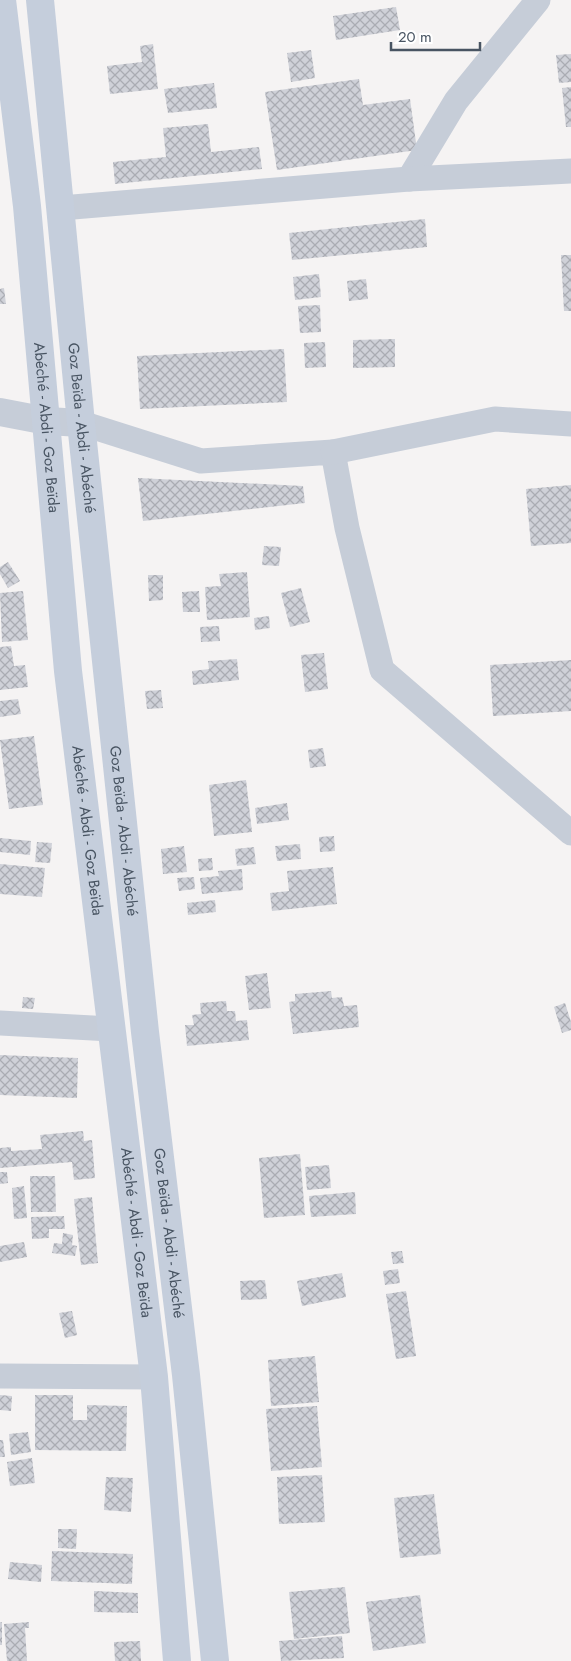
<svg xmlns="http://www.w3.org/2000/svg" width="571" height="1661" font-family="Jost,sans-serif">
<defs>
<pattern id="building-cross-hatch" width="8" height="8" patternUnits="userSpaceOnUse" patternTransform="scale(1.25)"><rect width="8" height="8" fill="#cfd1d8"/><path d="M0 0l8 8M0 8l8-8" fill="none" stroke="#aaacb3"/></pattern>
</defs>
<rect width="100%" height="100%" fill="#f5f3f3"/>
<g fill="url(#building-cross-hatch)">
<path d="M396,7L400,30L336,40L333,16Z"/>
<path d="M153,44L158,89L110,94L107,66L142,62L140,46Z"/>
<path d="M311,50L315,78L291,82L287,53Z"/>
<path d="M571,54V82L559,83L556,55Z"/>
<path d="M359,79L363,105L410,99L417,150L277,170L265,92Z"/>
<path d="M214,83L217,108L168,113L164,89Z"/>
<path d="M571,87V127H566L562,88Z"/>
<path d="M208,124L211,152L259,147L262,169L115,184L113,162L166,157L163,128Z"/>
<path d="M425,219L427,247L292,260L289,233Z"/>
<path d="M561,255H571V311H564Z"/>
<path d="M319,274L321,297L295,300L293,277Z"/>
<path d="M366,279L368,299L349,301L347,281Z"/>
<path d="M4,288L6,304H0V289Z"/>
<path d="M320,305L321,332L300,333L298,306Z"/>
<path d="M395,339V367L353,368V340Z"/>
<path d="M325,342L326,367L305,368L304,343Z"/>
<path d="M284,349L287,402L140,409L137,356Z"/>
<path d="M138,478L303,486L305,503L143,521Z"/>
<path d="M571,485V543L531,546L526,489Z"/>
<path d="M264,546L281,547L279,566L262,565Z"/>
<path d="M8,562L20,581L8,588L0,574V567Z"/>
<path d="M247,572L250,617L207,620L205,587L221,586L219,574Z"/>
<path d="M148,575H163V600L149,601Z"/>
<path d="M301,588L310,622L290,627L281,593Z"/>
<path d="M23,591L28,640L2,642L0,593Z"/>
<path d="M199,591L200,612H183L182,592Z"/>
<path d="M269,616L270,628L255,630L254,618Z"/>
<path d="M219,626L220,641L201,642L200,627Z"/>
<path d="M11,646L14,666L25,665L28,687L0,690V647Z"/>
<path d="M324,653L328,689L305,692L301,655Z"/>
<path d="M237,659L239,680L193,685L192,671L209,669L208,661Z"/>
<path d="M571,660V711L493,716L490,665Z"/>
<path d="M161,690L163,708L147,709L145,691Z"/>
<path d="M18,699L21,714L0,717V701Z"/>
<path d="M34,736L43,805L9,809L0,740Z"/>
<path d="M323,748L326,766L310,768L308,750Z"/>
<path d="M246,780L252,832L214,836L209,785Z"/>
<path d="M287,803L289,820L257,824L255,808Z"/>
<path d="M334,836L335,851L320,852L319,837Z"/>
<path d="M0,838L31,841L30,855L0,852Z"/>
<path d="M37,842L52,843L50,863L35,862Z"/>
<path d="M300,844L301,859L277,861L275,846Z"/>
<path d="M184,846L187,872L163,874L161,849Z"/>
<path d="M254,847L256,864L237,866L235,849Z"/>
<path d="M212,858L213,870L199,871L198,859Z"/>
<path d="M0,864L45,868L42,897L0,894Z"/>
<path d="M333,867L337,904L272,911L270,893L289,891L287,871Z"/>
<path d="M242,869L243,890L202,894L200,878L219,876L218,871Z"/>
<path d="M194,877L195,889L179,891L177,878Z"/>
<path d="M215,900L216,912L188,915L187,903Z"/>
<path d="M267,973L271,1008L249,1010L245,976Z"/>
<path d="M331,991L332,998L342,997L344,1006L357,1005L359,1027L293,1034L289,1002L295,1001V994Z"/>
<path d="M23,997L35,998L33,1009L22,1008Z"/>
<path d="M226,1001L227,1011H235L236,1021L247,1020L249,1040L187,1046L185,1025H194L192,1015L201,1014L200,1003Z"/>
<path d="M565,1003L571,1022V1030L562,1033L554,1007Z"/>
<path d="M0,1055L78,1058L77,1098L0,1095Z"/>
<path d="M83,1131L84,1141L92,1140L95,1178L74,1180L72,1162L0,1168V1148L11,1147V1151L42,1149L40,1135Z"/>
<path d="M300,1154L305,1215L264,1218L259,1158Z"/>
<path d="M329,1165L331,1188L307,1190L305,1167Z"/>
<path d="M0,1172H7L8,1183L0,1184Z"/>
<path d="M30,1176H55L56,1212H31Z"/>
<path d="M24,1186L27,1218L14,1219L12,1188Z"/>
<path d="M355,1192L356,1214L311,1217L309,1196Z"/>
<path d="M92,1197L98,1263L81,1265L74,1199Z"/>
<path d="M64,1216L65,1229H49V1238L32,1239L31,1217Z"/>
<path d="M63,1233L73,1235L72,1245L77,1246L75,1256L52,1253L54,1243L62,1244Z"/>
<path d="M24,1242L27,1257L0,1262V1246Z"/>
<path d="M402,1251L404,1263L393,1264L391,1252Z"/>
<path d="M398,1269L400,1283L385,1285L383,1271Z"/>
<path d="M342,1273L346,1297L302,1306L297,1281Z"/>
<path d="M265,1280L267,1299L241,1300L240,1281Z"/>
<path d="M406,1291L416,1356L396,1359L386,1294Z"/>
<path d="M72,1311L77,1335L65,1338L59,1313Z"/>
<path d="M315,1356L319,1402L271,1406L268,1360Z"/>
<path d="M0,1395L12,1396L11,1411L0,1410Z"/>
<path d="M35,1395H73V1420H87V1405L127,1406L126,1451L35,1450Z"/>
<path d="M317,1406L322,1467L271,1471L266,1409Z"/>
<path d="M28,1432L31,1452L11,1455L9,1434Z"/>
<path d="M0,1440H3L5,1457H0Z"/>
<path d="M32,1458L35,1483L10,1486L7,1462Z"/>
<path d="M322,1475L325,1522L279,1524L277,1477Z"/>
<path d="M106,1477L133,1478L131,1512L104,1510Z"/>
<path d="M434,1494L441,1554L400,1558L394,1498Z"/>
<path d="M58,1529H77L76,1549L58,1548Z"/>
<path d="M52,1551L133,1554L132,1584L51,1581Z"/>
<path d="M10,1562L42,1565L41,1582L8,1579Z"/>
<path d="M345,1587L350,1633L294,1639L289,1592Z"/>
<path d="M94,1591L138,1593V1613L94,1612Z"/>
<path d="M420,1595L426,1643L373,1651L366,1602Z"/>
<rect x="0" y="1622" width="2" height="23"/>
<path d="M29,1622V1628H25L27,1661H7L4,1624Z"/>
<path d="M342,1636L344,1658L281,1661L279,1641Z"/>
<path d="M140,1641L141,1661H115L114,1642Z"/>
</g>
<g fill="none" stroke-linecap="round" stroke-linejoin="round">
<g stroke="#c6cdd8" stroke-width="25">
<path d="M409,179L456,101L538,0"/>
<path d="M61,208L409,179L571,171"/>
<path d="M81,423L201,461L333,452L347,528L382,670L571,833"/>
<path d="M333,452L495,419L571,424"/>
<path d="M0,1023L111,1029"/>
<path d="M0,1376L154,1377"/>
</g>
<path stroke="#c6cdd8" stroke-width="28" d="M0,412L47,421L81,423"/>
<g stroke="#c5cedc" stroke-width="28">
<path id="s1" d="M2,0L27,206L68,671L154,1377L177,1661"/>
<path id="s2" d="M40,0L81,423L145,1032L186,1375L215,1661"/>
</g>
</g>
<g text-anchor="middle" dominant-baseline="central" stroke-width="4" stroke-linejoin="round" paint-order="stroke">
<g font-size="15" fill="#485462" stroke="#fff">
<text stroke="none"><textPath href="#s1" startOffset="430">Abéché - Abdi - Goz Beïda</textPath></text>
<text stroke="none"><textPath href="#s2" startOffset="430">Goz Beïda - Abdi - Abéché</textPath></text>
<text stroke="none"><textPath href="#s1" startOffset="835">Abéché - Abdi - Goz Beïda</textPath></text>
<text stroke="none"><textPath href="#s2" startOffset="835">Goz Beïda - Abdi - Abéché</textPath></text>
<text stroke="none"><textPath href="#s1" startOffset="1240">Abéché - Abdi - Goz Beïda</textPath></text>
<text stroke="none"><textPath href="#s2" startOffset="1240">Goz Beïda - Abdi - Abéché</textPath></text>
</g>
</g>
<path d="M391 42v8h89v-8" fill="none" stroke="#485462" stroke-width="2.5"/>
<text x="398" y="42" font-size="15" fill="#485462" stroke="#ffffff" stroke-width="4" paint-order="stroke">20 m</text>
</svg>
